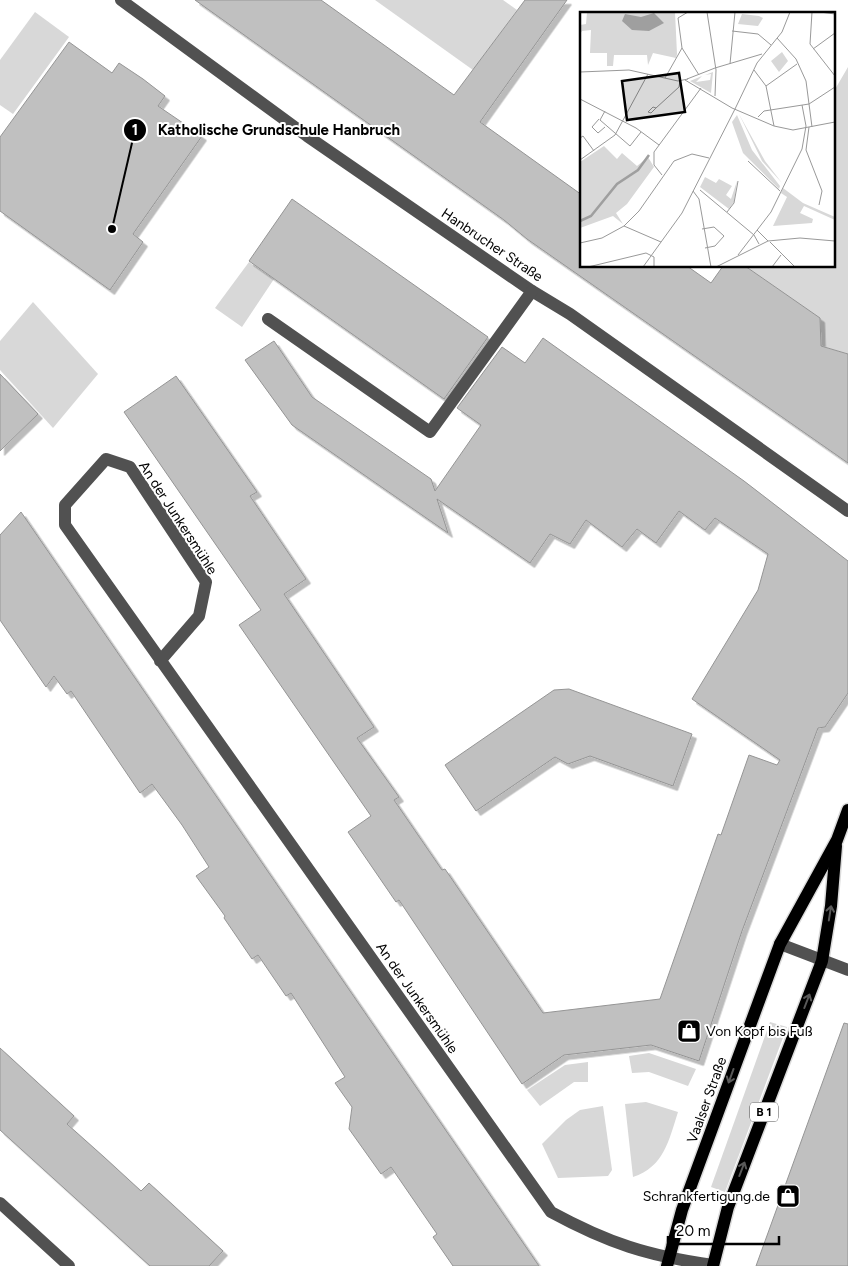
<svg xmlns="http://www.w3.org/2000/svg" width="848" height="1266" font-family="Figtree,sans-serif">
<defs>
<filter id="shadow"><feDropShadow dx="4.5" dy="4.5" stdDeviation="0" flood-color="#0004"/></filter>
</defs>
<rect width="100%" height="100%" fill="#fff"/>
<g fill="#d8d8d8">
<path d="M375,0H503L517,10L473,70Z"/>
<path d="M35,12L69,37L13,114L0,105V60Z"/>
<path d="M848,67V354L821,346L819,318L745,266H834V91Z"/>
<path d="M249,262L274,279L242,327L215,308Z"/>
<path d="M33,302L98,374L53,428L0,370V341Z"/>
<path d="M770,1022L787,1027L725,1192L711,1187Z"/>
<path d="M649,1053L696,1069L688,1086L649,1072L632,1073L629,1056Z"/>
<path d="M588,1062V1082H574L540,1106L527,1090L565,1065Z"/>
<path d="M646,1102L678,1112C669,1140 664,1167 633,1177L625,1104Z"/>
<path d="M603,1106L612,1170L608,1176L558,1178L542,1144L566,1120L580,1110Z"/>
</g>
<g fill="#c0c0c0" stroke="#959595" filter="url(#shadow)">
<path d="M195,0H321L454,95L525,0H567L480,122L582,195V266H687L711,283L723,266H745L820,318L821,346L848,354V463L527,239L504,220Z"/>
<path d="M69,42L112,73L119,63L143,79L165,96L158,106L202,136L133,234L143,242L110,290L0,211V137Z"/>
<path d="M292,199L488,337L444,399L249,261Z"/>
<path d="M543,338L744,481L848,561V693L825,727L818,728L742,931L699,1061L651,1045L564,1055L522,1084L399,900L396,902L348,832L371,816L239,625L261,610L124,412L176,376L257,492L250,496L306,579L284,594L374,727L357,738L399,797L394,800L442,870L445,869L543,1013L660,999L718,834L721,835L749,755L777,765L780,760L692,699L758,590L768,554L715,518L705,530L679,511L656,543L637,529L622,547L586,520L570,544L550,534L530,563L437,499L448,533L292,425L245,360L274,341L312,397L431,479L435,491L481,425L457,408L502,347L525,363Z"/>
<path d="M0,374L38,414L0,451Z"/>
<path d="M21,512L304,924L539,1266H453L433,1237L437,1234L391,1167L381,1174L349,1129L352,1107L335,1083L345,1077L291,993L286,996L258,955L252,959L224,918L225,916L196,876L209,867L182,825L152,784L140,793L71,691L67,694L54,676L46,687L0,620V535Z"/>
<path d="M569,689L692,734L673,786L590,756L568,764L555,757L476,811L445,765L554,690Z"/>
<path d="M844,1023L848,1024V1266H756Z"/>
<path d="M0,1048L74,1116L67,1124L104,1157L141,1191L149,1183L223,1251L209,1266H150L0,1130Z"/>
</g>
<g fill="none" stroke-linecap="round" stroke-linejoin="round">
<g stroke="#dbdbdb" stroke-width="15">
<g id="major">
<path d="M667,1266L682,1210L780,944L837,840L848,810"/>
<path d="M713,1266L728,1207L822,961L831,906L836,846"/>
</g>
</g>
<g stroke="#515151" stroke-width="12">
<path d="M121,0L307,136L532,291L570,314L848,511"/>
<path d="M268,319L430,432L532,291"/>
<path d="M160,661L199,616L206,582L130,467L106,459L65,505V525L551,1212C608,1243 648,1256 713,1265"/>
<path d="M780,944L848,970"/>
<path d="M0,1203L69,1266"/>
</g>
<use href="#major" stroke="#000" stroke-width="12"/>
</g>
<defs><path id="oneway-shaft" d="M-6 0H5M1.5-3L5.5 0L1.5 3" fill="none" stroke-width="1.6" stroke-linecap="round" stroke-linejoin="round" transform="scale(1.25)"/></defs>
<g stroke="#595959">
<use href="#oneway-shaft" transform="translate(830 913) rotate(-81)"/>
<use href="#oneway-shaft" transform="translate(807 1001) rotate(-69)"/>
<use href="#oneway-shaft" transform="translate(731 1076) rotate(110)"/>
<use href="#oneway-shaft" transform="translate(742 1169) rotate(-69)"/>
</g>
<defs>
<g id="shop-square" transform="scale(1.25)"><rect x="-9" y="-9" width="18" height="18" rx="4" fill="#000" stroke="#fff"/><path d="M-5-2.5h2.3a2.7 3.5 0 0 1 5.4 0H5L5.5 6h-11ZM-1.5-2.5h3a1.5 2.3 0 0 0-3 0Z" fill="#fff"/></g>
</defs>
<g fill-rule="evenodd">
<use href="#shop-square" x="689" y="1031"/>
<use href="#shop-square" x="788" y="1196"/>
</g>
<g text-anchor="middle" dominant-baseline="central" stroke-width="4" stroke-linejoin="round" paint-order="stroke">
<rect fill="#fff" stroke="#4c4c4c" stroke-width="1" x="750" y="1102.5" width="28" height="19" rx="4"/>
<g font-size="12" font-weight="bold" fill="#000">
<text x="764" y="1112">B 1</text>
</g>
<g font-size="14" fill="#000" stroke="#fff">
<text transform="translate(492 245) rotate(34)">Hanbrucher Straße</text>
<text transform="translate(178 518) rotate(57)">An der Junkersmühle</text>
<text transform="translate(417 998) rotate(55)">An der Junkersmühle</text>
<text transform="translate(707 1100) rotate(-70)">Vaalser Straße</text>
</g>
<g font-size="14" fill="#000" stroke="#fff" text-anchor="start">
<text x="706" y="1031">Von Kopf bis Fuß</text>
<text x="770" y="1196" text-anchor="end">Schrankfertigung.de</text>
</g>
</g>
<g transform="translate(580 12)">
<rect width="255" height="255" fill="#fff"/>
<path d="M7,0H95L97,42L96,46L73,41L68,53L67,43H34L33,54H27V41H10L11,18L2,19L0,22V13L6,12ZM162,2L179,4L183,6L178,14L158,12ZM202,40L208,49L199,60L191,49ZM133,60L131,81L110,69L122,64L116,70L130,68L131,62L125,63ZM159,102L185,149L202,171L182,149ZM157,103L172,138L200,174L199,177L163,141L152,110ZM24,134L37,147L42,141L57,154L68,145L74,155L47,192L36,201L43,212L33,204L0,216V150ZM125,165L136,171L139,167L152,174L146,183L151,187L157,169L154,190L149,197L120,175ZM203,176L223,191L255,205V208L224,194L220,201L233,207L232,211L193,214L207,185L201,181Z" fill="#d8d8d8"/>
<path d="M74,1L84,11L69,19L52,18L42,9L45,2L61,5Z" fill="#9f9f9f"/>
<path fill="none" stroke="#9f9f9f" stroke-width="2.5" d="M0,209L11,204L37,172L58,158L69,143"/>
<path fill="none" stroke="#999" stroke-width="1" d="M127,0L136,58L135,84M232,0L230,32L255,64M240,0L255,2M152,19L178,22L191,33M197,26L216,47L226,69L232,115M102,36L119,63M233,37L255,21M150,52L155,0M135,56L182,42M174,58L186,74L194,114M0,60L49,58L98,69L108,67M85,66L102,36L98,6L108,0M107,67L135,56M105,68L152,96L194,114L213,118L255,110M186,74L217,52M0,87L56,116L79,133M76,96L73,95L68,100L71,101L76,96L99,75L100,68M155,97L177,51L202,20L210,0M25,99L20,108L50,134L61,120M178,105L184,99L229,92L255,75M19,107L12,115L18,121L25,115M229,115L226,138L242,179L239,193M0,126L3,124L14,139M0,148L35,123L68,62M168,149L200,179M82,163L74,153V140L121,76M120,178L174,223L179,232M113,179L119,187L131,255M147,200L154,191L158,169M44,214L81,230M122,217L134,215L144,224L135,234L125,236M177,218L188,229M190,230L215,255M0,231L22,226L44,214L59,199L94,149L112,142L129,146M158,243L191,200L222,137L226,114L222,93M8,255L66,241L74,245V255M63,255L102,201L155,97M136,255L188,229L220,226L255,229M192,255L201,243"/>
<path fill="#000" fill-opacity="0.15" stroke="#000" stroke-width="2.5" d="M99,61L105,100L47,108L42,69Z"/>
<rect width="255" height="255" fill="none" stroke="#000" stroke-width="2.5"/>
</g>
<path fill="none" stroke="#000" stroke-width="2" d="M112 229L135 130"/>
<g fill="#000" stroke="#fff" stroke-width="2">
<circle cx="112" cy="229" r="5"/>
<circle cx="135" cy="130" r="12"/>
</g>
<g font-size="15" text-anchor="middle" font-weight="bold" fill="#fff">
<text x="135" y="135">1</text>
</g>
<g font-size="15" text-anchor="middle" font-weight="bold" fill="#000" stroke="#fff" stroke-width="4" stroke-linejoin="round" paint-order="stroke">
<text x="279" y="135">Katholische Grundschule Hanbruch</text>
</g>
<path d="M668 1236v8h111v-8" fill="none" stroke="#000000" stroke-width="2.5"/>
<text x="676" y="1236" font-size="15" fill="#000000" stroke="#ffffff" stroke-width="4" paint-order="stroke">20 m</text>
</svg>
